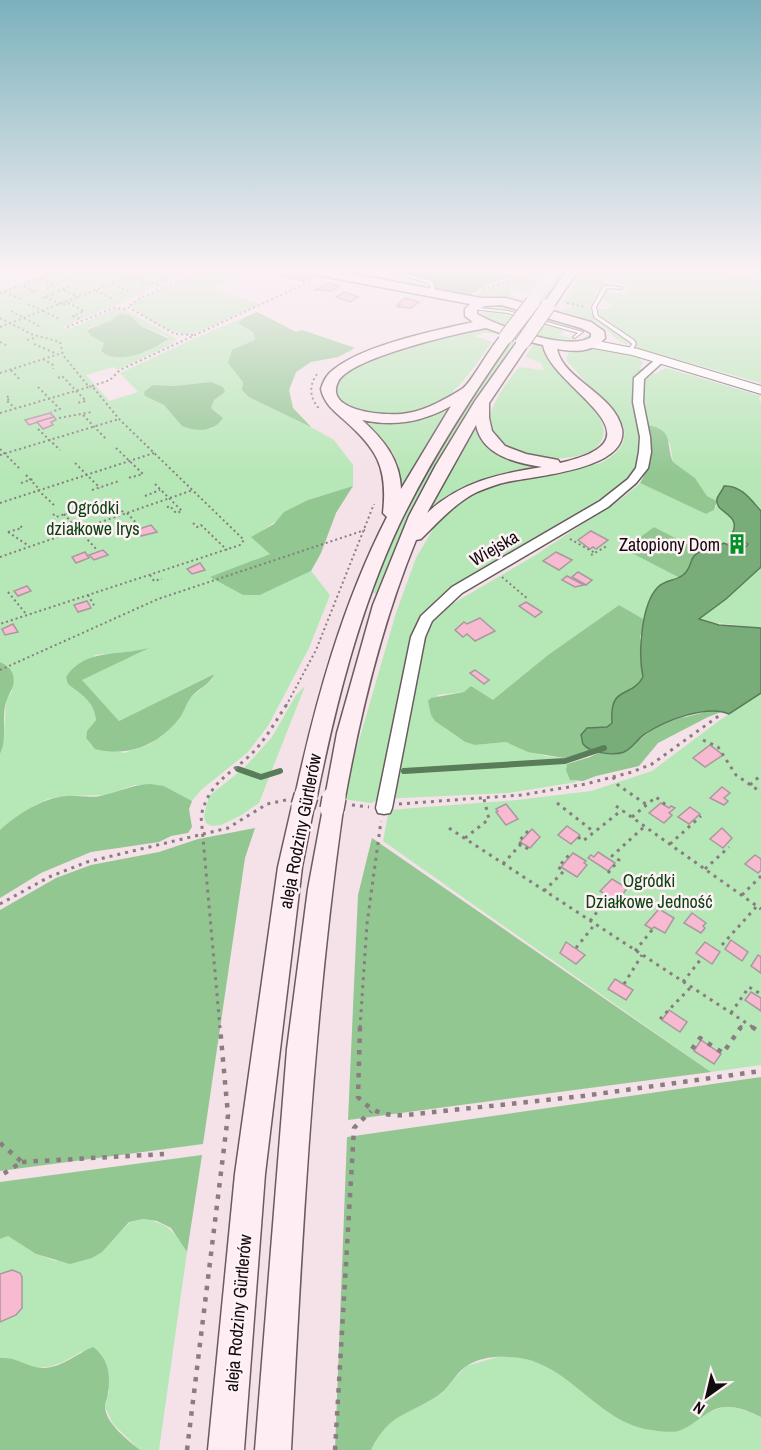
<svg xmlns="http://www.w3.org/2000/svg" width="761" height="1450" font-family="'Archivo Narrow',sans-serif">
<rect width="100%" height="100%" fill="#f4e2e8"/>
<g fill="#b6e7b6" fill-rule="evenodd">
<path d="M54,271H194L63,327L68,329L116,309L126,310L177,339L172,344L117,370L114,367L86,375L109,401L138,392L120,373L195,338L257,312L296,332L302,330L355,348L338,357L311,362L296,372L289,390L293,408L311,427L334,440L353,465V486L308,500L263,530L270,554L211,577L243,595H260L311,571L330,595L309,648L268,726L247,753L201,790L192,801L164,786L135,785L105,795L65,796L48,799L35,805L0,830V754L4,738L6,700L12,691L9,667L0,662V291ZM124,314L130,315L141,326L169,337L167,341C148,348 121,367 101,351L104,343L91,336L88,328L106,323ZM211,382L214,400L211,408L219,414L221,422L210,429L182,426L164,405L145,396L153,385L173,386ZM144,650L81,680L119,721L213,674L212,680L190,698L178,720L150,744L124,753L91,745L86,738L87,731L96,720C94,706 88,696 76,690L95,655Z"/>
<path d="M205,271H248L212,288L260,304L194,334C173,337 149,320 132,307V304L142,298Z"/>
<path d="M532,271H547L529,293L510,289L511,295L537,304L561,271H567L543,306L560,311L576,306L562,303L584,271H719L761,280V383L637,348L636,341L600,316L598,309H609L613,304L601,299L606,292L625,294L630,285L605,280L590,305L593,317L629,342L628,345C611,339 611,330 597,323C578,314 528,301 507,297C496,296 486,297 475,296C492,283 515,284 532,271Z"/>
<path d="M500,304L586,328L593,334L590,340L565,343L486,320L477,314C498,306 538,322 559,328L564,331L561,335L580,341L590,333L513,311L486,308L484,305Z"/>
<path d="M479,327L501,330L498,333H483L475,336L492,342C474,367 455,398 425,410C417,412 406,415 398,415C382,416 319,407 342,379C361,355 448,335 479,327Z"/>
<path d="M512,339L518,341L465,417L435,468L379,595L371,592C406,499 455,419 512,339Z"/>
<path d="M536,341C546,346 544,355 551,363C557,371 566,378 573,386C584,398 599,410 603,426C614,471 498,467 491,428C486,406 507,383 519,367L544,370L541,363L525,357Z"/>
<path d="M591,347L638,358L643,362L640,369L643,370L635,376C633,399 639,419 641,441C645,491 582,510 547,531L546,534L436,602L447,607L534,556L625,496L640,483L706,514L714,510L718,504C728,515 739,520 732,536L749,544L742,551L718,547L701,551L654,527L625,549L680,578C650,587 653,593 645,620L619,605L548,655L493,701L468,689L464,692L437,695L446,729L465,742L475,745L506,742L545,756L564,758L567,764L566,767L570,779L577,782L508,793L380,799L371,803L342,799L396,613L416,558L433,529L449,511L466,498L487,488L601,463C618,453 630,443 622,422L566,360L569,352Z"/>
<path d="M666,368L761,396L759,399L761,402V511L741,490L728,486L718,496L717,501L707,496L695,478L673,462L670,443C639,419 640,418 643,379L650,373L655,374Z"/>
<path d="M446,408H450L403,486H401C400,481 400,474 399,467C393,445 375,432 358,418C390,421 418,425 446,408Z"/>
<path d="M474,424H477C483,457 519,452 542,468L512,472L480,482L428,513Z"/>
<path d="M761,567V628L700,621L699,619L721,603Z"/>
<path d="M305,686L259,803L240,816L221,825L212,826L206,823L204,816L209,796L244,768L272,737L296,695Z"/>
<path d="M761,693V1065L711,1072L383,841L389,810L517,800L591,791L652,771L720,720Z"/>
<path d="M143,1219C169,1223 173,1231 187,1252L159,1450H140L113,1424L105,1407L109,1391L82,1351C64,1363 44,1373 23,1364C14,1360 10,1357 0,1358V1239L8,1236L36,1254L56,1261L112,1240L130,1222Z"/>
<path d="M498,1357H517L536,1361L563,1376L584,1393L712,1411C729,1402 744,1410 761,1417V1450H371L385,1426L403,1413L423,1405L442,1393L466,1366Z"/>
</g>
<g fill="#92c792">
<path d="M396,271H498L513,277L489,283L470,295L434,289L435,285L425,279Z"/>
<path d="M257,312L296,332L302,330L355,348L338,357L311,362L296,372L289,390L293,408L311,427L249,397L242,390L243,382L228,363L232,350L255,340L254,333L238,323L244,318Z"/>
<path d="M120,314L130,315L141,326L169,339C152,349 120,367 101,351L104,343L91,336L87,330L110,321Z"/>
<path d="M211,382L223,387L225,392L214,400L211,408L223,418C215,432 195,432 182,426L164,405L145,396L144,392L153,385L173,386Z"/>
<path d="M647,425C675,430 665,443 673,462L695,478L707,496L717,501L714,510L706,514L640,483C652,465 649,446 647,425Z"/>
<path d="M353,486L336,513L321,553L311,571L260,595H243L210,577L270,554L251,537L274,524L284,512L308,500Z"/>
<path d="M654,527L701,551C691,558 691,570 680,578L624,549Z"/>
<path d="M619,605L645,620L640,637L643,677C632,698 608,687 612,723L607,727H596L590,749L594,750L564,758L528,752L506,742L475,745L465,742L435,721L431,715L428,701L431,698L464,692L471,686L493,700L548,655Z"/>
<path d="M149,648L82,680L119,721L214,674C211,684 199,688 192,696C186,703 184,713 178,720C156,746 128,757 95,749L86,738L87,731L96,720C94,701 82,695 68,684L66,677C85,648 120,656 149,648Z"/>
<path d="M0,662C6,665 11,668 13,675C16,687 9,692 6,702C1,719 8,738 0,754Z"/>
<path d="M710,710L724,711L708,717L658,743L639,766L596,776L583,781L570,780L566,770L567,764L590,757L600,752C627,758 641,734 663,724C678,717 695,716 710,710Z"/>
<path d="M150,784L164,786L192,801L189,809L192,827L188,833L171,836L159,842L91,852L41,873L0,898V830C18,814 42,798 66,796C79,795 92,799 104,795C120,791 133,785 150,784Z"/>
<path d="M255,828L245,858L203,1144L0,1171V910L56,878L91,865L159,852L198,839Z"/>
<path d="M372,838L711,1072L348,1120L358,895Z"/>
<path d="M761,1077V1417C750,1412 739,1406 726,1407C708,1407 695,1426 678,1431C671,1433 658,1431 651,1430C596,1423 567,1357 508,1357C494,1356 480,1358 468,1365C457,1371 450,1387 440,1394C408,1417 391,1410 371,1450H335L347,1137Z"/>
<path d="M202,1155L187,1252L171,1228L157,1221L143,1219L129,1222L102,1252L92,1258L70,1264L36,1254L8,1236L0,1239V1182Z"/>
<path d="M93,1347C108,1358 111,1374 108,1393C108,1397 105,1402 105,1407C106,1424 128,1440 140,1450H0V1358C16,1356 29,1369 45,1368C62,1367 78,1353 93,1347Z"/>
</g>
<path fill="#78ad79" stroke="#597c59" stroke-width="1.5" d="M724,486C741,485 751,500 761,511V567L726,599L699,619L719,625L761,628V693L729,714C707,704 664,721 645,734C637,739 633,748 624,752C614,756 590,753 583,744C582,741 582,738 581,735L587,728L607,727L612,723C609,684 631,699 643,677C638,654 641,604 658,587C665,580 675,581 683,575C691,569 689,563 694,556C700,548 716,548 724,543L742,551L748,544L731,536C744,513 714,514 717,499C718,495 723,490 724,486Z"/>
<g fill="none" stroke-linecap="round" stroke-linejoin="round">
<g stroke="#597c59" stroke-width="6">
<path d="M238,769L261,777L280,771"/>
<path d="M404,771L565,761L604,748"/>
</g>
</g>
<g fill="#f7bad0" stroke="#a9999f" stroke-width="1.5">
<path d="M291,271H299L315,275L303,281L282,276Z"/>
<path d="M329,283L340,286L332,291L315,290Z"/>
<path d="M344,292L358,297L350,302L336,297Z"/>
<path d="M405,298L419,302L411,308L398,307L400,305H397Z"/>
<path d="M50,413L54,417L29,425L25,420Z"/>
<path d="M54,417L56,420L51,422L53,425L43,429L37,422Z"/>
<path d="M151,525L157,532L141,536L139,529Z"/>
<path d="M591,531L608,540L596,549L593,547L590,549L578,540Z"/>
<path d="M733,539L746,544L741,549L728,544Z"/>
<path d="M103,550L108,555L94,560L89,555Z"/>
<path d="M85,552L89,558L76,563L72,557Z"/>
<path d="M556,552L572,560L559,570L543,561Z"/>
<path d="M200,563L205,570L192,574L187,569Z"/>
<path d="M578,572L592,580L586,585L572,577Z"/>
<path d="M567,576L584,585L575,587L562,580Z"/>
<path d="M27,586L31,591L18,596L14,591Z"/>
<path d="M87,601L91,608L78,612L74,605Z"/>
<path d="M526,602L542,612L535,617L519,606Z"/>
<path d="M480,618L495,631L475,641L467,634L463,637L455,630L464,622L467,624Z"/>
<path d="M13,624L18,632L5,635L2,629Z"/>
<path d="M475,670L489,680L484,684L470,673Z"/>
<path d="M710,745L723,755L705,767L693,758Z"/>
<path d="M722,787L730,793L724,798L728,801L724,805L710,798Z"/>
<path d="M661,803L669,808L671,806L675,808L669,813L672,815L664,823L649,813Z"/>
<path d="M506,804L518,819L506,825L496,812L498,811L496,809Z"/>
<path d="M690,807L700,814L689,824L678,817Z"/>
<path d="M567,826L580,835L571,844L558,835Z"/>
<path d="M722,828L732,838L723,848L710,839Z"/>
<path d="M532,829L540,837L530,848L520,842Z"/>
<path d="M598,852L615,863L608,871L588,858L591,855L594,857Z"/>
<path d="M573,853L586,861L584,863L587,865L577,877L561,867Z"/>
<path d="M755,855L761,859V870L758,873L745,864Z"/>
<path d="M612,879L627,888L618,902L600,891Z"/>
<path d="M659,909L674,918L665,933L654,927L652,929L645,925Z"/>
<path d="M692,913L706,923L703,926L705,928L701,933L684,923Z"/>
<path d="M731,940L748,952L742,961L725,949Z"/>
<path d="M566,942L585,955L576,964L560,953Z"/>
<path d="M705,942L720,952L712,964L696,953Z"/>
<path d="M758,955L761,957V973L751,966Z"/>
<path d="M615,979L633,990L626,1000L608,989Z"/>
<path d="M751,992L761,998V1011L745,1000Z"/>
<path d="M669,1010L687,1022L680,1032L662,1020Z"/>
<path d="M701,1040L721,1054L714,1064L694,1051Z"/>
<path d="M12,1270L20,1273L22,1277V1308L16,1315L0,1322V1274Z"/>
</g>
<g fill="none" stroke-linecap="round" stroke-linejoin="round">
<g stroke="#695b5f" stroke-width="2">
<g id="service">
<path d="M389,271H396L432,281L435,287L431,295H427V294L431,287L428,283Z"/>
<path d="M604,285L620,287L622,288L620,289L607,288L596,307L598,316L634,340L636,344L632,351L628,350L632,344L630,342L594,317L592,307Z"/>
<path d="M470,307L508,311L583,332L575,338L573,337L578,333L508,313L472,309L470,308Z"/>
</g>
</g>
<g stroke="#695b5f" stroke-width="3">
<path id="minor" d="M657,358L665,360L644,379L643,402L650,437L651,452L648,468L636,483L608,507L462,593L432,621L425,637L392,808L390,813L384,814L378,813L376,808L411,637L421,616L452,587L600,501L628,479L636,468L639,452L640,437L633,402L634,378Z"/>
</g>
<g stroke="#695b5f" stroke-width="2">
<path id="tertiary" d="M592,340L638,349L761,386V394L632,355L588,347L586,344Z"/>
</g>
<g stroke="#695b5f" stroke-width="3">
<g id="secondary">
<path d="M311,271H337L481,298H506L591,322L604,331L605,338C593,353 574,352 557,349C563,380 615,394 622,429C629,470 532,476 507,482C497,484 487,488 477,492C455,503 438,522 421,539L416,540C382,623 361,710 345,798L341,805L343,809C313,1022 302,1236 291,1450H255L287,1049L308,889L337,733L373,605L409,516L436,465L475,401L519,339L513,337C471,397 431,459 399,525C359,611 336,703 317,796L313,803L314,806L302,867L265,1174L244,1450H208L235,1174L278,867L292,806L297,799L295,796C316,700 342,605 387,517L383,513C388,467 377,449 343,419C333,410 324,403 321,389C323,382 327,374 333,370C363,345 434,331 473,322L465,316V309L470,304L317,275ZM501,305L581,328L591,333V337C570,352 499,327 477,314V310L485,306ZM486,328L503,334C491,344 472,383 462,389C447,398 427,410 408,413C391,417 323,413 338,382C349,358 458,333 486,328ZM530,342L543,345C551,389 672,438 560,463L558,460L526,454L505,446L492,431L489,418V403ZM451,406L401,489C400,459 383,439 362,420C395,427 422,422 451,406ZM476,425C482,455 515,463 542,467C498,474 461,482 427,513Z"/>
<path d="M566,271H578L552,309H544L542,306Z"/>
</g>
</g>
<g stroke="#897d81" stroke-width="2" stroke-dasharray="2 3" stroke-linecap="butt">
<path d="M86,271L89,273"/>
<path d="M150,271L166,278"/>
<path d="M58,273L70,278"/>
<path d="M131,277L145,283"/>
<path d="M41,279L53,285"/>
<path d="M113,284L131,292"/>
<path d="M143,285L150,282L161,287"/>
<path d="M24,286L34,291"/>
<path d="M47,288L59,283"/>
<path d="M483,289L521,277L530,271"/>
<path d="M35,290L36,291L32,292Z"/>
<path d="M64,290L79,297"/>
<path d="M58,291L71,286"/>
<path d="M96,291L113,299"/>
<path d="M5,292L20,299"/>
<path d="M0,293L60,271"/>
<path d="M45,297L63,305L68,303L84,311L73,316L82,320"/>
<path d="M42,298L53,294L51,293"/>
<path d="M567,303L585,307"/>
<path d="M28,304L43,311"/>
<path d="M11,311L41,327"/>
<path d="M43,311L61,320"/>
<path d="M0,318L31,334L60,342L63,355L89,387L92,386L119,419L244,540L240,545L0,624"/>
<path d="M0,327L144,271"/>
<path d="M67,327L114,308L128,309"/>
<path d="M193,335L175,334L128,307L142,297L201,271"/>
<path d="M27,340L37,337"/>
<path d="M0,342L8,346"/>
<path d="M34,344L57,354"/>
<path d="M43,359L53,365V369"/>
<path d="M11,370L20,380"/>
<path d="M0,373L62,353"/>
<path d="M317,374C308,387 310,398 320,410"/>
<path d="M58,378L62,376L86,401L77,403"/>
<path d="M92,386L110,380L120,370L311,281"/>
<path d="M38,387L60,409L51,412"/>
<path d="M7,396L10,399L6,400L15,408"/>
<path d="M0,413L89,387"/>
<path d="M83,415L106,439"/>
<path d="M59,418L92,412"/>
<path d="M38,429L60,450"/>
<path d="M116,448L143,474L128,478"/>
<path d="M0,449L19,468"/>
<path d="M0,455L119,419"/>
<path d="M75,463L100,488"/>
<path d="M26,475L40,490"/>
<path d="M21,483L33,479"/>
<path d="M155,484L182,511L176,513L170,506L165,508"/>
<path d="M38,490L54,505"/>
<path d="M92,490L119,481"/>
<path d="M145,496L160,490"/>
<path d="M111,500L124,513"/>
<path d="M0,503L154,453"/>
<path d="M127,513L139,526"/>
<path d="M53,514L56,517L68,513"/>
<path d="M64,514L98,551"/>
<path d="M193,523L197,527L201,525L227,550"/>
<path d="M8,532L29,546"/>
<path d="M8,532L22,528L20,525"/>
<path d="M570,539L595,553"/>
<path d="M591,555L607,546"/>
<path d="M0,557L193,490"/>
<path d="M150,575L154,581L162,579"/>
<path d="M502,577L528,599"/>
<path d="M8,592L27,615"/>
<path d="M88,595L95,607"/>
<path d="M0,670L158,599L365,530"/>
<path d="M286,706L316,650L374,504"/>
</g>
<g stroke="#897d81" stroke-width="3" stroke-dasharray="3 5" stroke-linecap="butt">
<path d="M703,740L718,747L736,775L761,792"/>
<path d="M613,777L618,785L647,805"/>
<path d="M750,785L761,775"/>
<path d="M557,803L594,832"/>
<path d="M399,804L522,795L586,784L632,772L652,764L720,715"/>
<path d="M352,805L369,807"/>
<path d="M616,806L761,909"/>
<path d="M632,817L656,797L666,805"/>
<path d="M449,828L754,1028"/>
<path d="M528,831L518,842L528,849"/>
<path d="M578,837L583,841L622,810"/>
<path d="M465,838L489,819L484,799"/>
<path d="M670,844L701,816"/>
<path d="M503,864L521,844"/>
<path d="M705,869L729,847"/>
<path d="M608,873L619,860L612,856L645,826"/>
<path d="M544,891L564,871L558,867L570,854"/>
<path d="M742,895L761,876"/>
<path d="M0,904L49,877L87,862L228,828L267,804L286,800"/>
<path d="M590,921L607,899"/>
<path d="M722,945L757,906"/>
<path d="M576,948L595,924"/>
<path d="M635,951L652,930"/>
<path d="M683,982L701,959"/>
<path d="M624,984L642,955"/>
<path d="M731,1013L749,987L761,994"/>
<path d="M660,1019L691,987"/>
<path d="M220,1028L201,816C210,778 234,774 257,748C268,735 277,719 287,704"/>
<path d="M360,1028L367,924L381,821"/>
<path d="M740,1028L744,1022"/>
</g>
<g stroke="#897d81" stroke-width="4.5" stroke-dasharray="4.5 7" stroke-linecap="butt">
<path d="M360,1027L358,1097C373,1113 385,1116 407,1115L583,1096L761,1071"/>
<path d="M752,1027L761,1033"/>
<path d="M692,1049L700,1038L723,1053L741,1027"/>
<path d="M0,1143L22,1162L0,1176"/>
<path d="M22,1162L164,1154"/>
<path d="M187,1450L228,1115L220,1027"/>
<path d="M335,1450L354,1128L371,1111"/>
</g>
<use href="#service" fill="#fff" fill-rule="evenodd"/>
<use href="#minor" fill="#fff" fill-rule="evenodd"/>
<use href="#tertiary" fill="#fff" fill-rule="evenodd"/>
<use href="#secondary" fill="#feedf3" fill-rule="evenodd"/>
<g stroke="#695b5f" stroke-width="16" stroke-linecap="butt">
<g id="secondary-bridge-far1">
<path d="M506,337L533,302"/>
<path d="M523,342L548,306"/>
</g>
</g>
<g stroke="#695b5f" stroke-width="26" stroke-linecap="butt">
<g id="secondary-bridge">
<path d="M303,806L306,796"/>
<path d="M332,809L334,798"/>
</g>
</g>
<use href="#secondary-bridge-far1" stroke="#feedf3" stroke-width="14"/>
<use href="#secondary-bridge" stroke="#feedf3" stroke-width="23"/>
</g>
<linearGradient id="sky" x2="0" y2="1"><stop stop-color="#7bb1bc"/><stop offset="0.57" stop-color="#faf2f5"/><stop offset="1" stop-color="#faf2f5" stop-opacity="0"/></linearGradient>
<rect width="761" height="474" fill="url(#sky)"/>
<defs>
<g id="building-bare" transform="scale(1.62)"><path d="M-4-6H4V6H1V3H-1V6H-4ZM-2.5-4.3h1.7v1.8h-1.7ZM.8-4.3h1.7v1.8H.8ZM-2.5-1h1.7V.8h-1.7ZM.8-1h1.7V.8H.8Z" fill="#019124" stroke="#fff1f5" stroke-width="2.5" paint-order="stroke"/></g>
</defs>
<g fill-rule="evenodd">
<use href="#building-bare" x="737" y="544"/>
</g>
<g text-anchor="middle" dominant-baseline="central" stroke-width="5" stroke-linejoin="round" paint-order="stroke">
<g font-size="18" fill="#0b4412" stroke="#fff1f5">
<text x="93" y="507">Ogródki<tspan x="93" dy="21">działkowe Irys</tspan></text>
<text x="649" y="880">Ogródki<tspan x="649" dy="21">Działkowe Jedność</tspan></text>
</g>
<g font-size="18" fill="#100b0d" stroke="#fff1f5" text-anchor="end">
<text x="720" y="544">Zatopiony Dom</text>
</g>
<g font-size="18" fill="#100b0d" stroke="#fff1f5">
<text transform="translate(494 548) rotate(-30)">Wiejska</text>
<text transform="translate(300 831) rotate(-79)">aleja Rodziny Gürtlerów</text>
<text transform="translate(238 1313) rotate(-85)">aleja Rodziny Gürtlerów</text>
</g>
</g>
<g transform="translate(707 1396) rotate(214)" stroke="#fff1f5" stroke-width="4.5" paint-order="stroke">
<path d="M0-4.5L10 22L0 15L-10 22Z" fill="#100b0d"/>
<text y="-9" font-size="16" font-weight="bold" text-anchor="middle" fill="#100b0d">N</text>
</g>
</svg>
